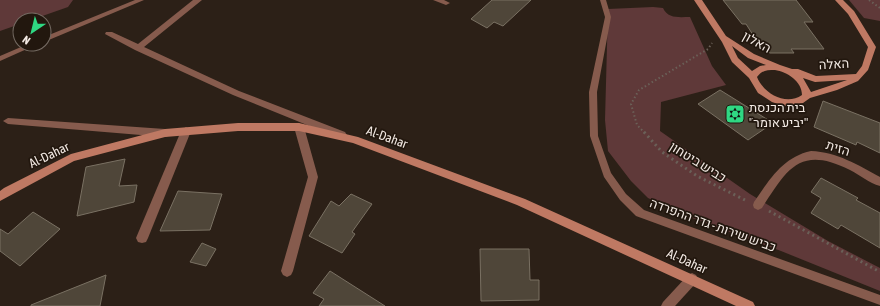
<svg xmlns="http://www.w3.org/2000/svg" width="880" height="306" font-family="'Asap Condensed',Heebo,sans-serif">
<rect width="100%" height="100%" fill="#2c2017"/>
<g fill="#5f3939">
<path d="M0,0H73L68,7L31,20H20V24L0,31Z"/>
<path d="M849,0H880V21L864,18Z"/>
<path d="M653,7L663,8C668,19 679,17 690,17L712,66L726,85L661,102L660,131L750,194L828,241L880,268V291L781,251L684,215L648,198L631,181L608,151L605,120L608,9Z"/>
</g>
<g fill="#4f4639" stroke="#7a7163">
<path d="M492,0H531L503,26L494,22L487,28L471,19Z"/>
<path d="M723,0H796L813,22H804L824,49H791L794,53H770L762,49L746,24H742Z"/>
<path d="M720,90L773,123L748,140L698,104Z"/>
<path d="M823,101L880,123V153L857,142L856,145L814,127Z"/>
<path d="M125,159L119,186L137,185L134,202L77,216L86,167Z"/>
<path d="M821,178L858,198L856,200L880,213V248L841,225L838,229L811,213L821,198L811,192Z"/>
<path d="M178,191L222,194L210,230L160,231Z"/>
<path d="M351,194L372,204L352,232L355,234L342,253L309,236L331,201L339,206Z"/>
<path d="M33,212L60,229L20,266L0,251V229L8,234Z"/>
<path d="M202,243L216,249L206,266L190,262Z"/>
<path d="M480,249H529L530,280H539V300L481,301Z"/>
<path d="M330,271L385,306H319L324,299L313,293Z"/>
<path d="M106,275L100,306H31V305Z"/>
</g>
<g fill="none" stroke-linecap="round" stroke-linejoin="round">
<g stroke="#6b6058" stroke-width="2" stroke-dasharray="1.5 2.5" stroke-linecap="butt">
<path d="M869,0L880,8"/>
<path d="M645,133L637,125L631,104L639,90L708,49L712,43"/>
</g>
<g stroke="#6b6058" stroke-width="3" stroke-dasharray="2 3.5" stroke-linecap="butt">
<path d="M644,132L662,152L697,176L745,200"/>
<path d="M769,211L880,272"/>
</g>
<g fill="#865b4d" fill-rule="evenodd">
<path d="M135,0H144L44,42V37Z"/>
<path d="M600,0H606L611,17L597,92L598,136L611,173L626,194L644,210L880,295V305L636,216L620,200L604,177L590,136L589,92L605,17Z"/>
<path d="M28,44H38L0,61V56Z"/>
</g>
<g fill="#865b4d" fill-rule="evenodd">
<path d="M193,0H202L144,47L239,91L345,132L347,135L345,138H339L233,95L135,50L105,34L106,32H112L138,44Z"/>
<path d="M433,0H444L450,3L446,5Z"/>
<path d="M8,118L165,129L168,130L170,133L168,136L165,137L8,124L3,121Z"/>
<path d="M299,123L304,127L318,177L293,271L291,275L287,277L283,275L281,271L308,177L294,127Z"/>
<path d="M186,127L191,131L148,238L146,242L142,243L138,242L136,238L181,131Z"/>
<path d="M811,151C837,152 858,165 880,177V186C869,183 860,175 850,170C800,145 787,169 762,208L758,210L754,208L753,205L754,202C770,179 783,157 811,151Z"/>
<path d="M692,273L696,275L698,279L696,283L675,306H661L663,302L688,275Z"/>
</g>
<g fill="#bf7963" fill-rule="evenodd">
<path d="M694,0H702L726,36L754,54L780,65L792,69H798L816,76L856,74L862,66L868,47L848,14L835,0H843L854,11L876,47L868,70L858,81L837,90L810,98L803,103L792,106H784L772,102L758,93L749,78L732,62L722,42ZM732,46L748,58L766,65L760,66L752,71L738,58ZM775,70C787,72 802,81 802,95C786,106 764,94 757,77C762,70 767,70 775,70ZM803,78L815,82L847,80L811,92Z"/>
<path d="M238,123H299L358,137L525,199L753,302L755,306H736L517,205L353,143L299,131H238L165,137L74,161L0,201V191L4,188L71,154L165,129Z"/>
</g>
</g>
<defs>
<g id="synagogue-square" transform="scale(1)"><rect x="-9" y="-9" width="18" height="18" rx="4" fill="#2fd883" stroke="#22170e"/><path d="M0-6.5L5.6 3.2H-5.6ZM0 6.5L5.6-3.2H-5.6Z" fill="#111"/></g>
</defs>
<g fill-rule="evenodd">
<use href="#synagogue-square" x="735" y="114"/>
</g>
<g text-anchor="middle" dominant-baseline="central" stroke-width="3.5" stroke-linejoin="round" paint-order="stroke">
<g font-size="13" fill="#f2e9e3" stroke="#22170e">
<text transform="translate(757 42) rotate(29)">האלון</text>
<text transform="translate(834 64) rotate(-3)">האלה</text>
<text transform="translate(387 137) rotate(20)">Al-Dahar</text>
<text transform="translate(838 148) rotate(18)">הזית</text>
<text transform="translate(49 155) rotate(-26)">Al-Dahar</text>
<text transform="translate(698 162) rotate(32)">כביש ביטחון</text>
<text transform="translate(713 225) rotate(20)">כביש שירות - גדר ההפרדה</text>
<text transform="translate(687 261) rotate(24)">Al-Dahar</text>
</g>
<g font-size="13" fill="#f2e9e3" stroke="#22170e" text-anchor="start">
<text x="749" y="107">בית הכנסת<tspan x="749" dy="15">"יביע אומר"</tspan></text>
</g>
</g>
<g transform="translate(32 32) rotate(215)"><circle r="19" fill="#22170e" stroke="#756b63"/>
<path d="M0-3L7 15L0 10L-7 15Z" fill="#2fd883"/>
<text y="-6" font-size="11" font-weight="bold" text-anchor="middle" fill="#f2e9e3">N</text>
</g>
</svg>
